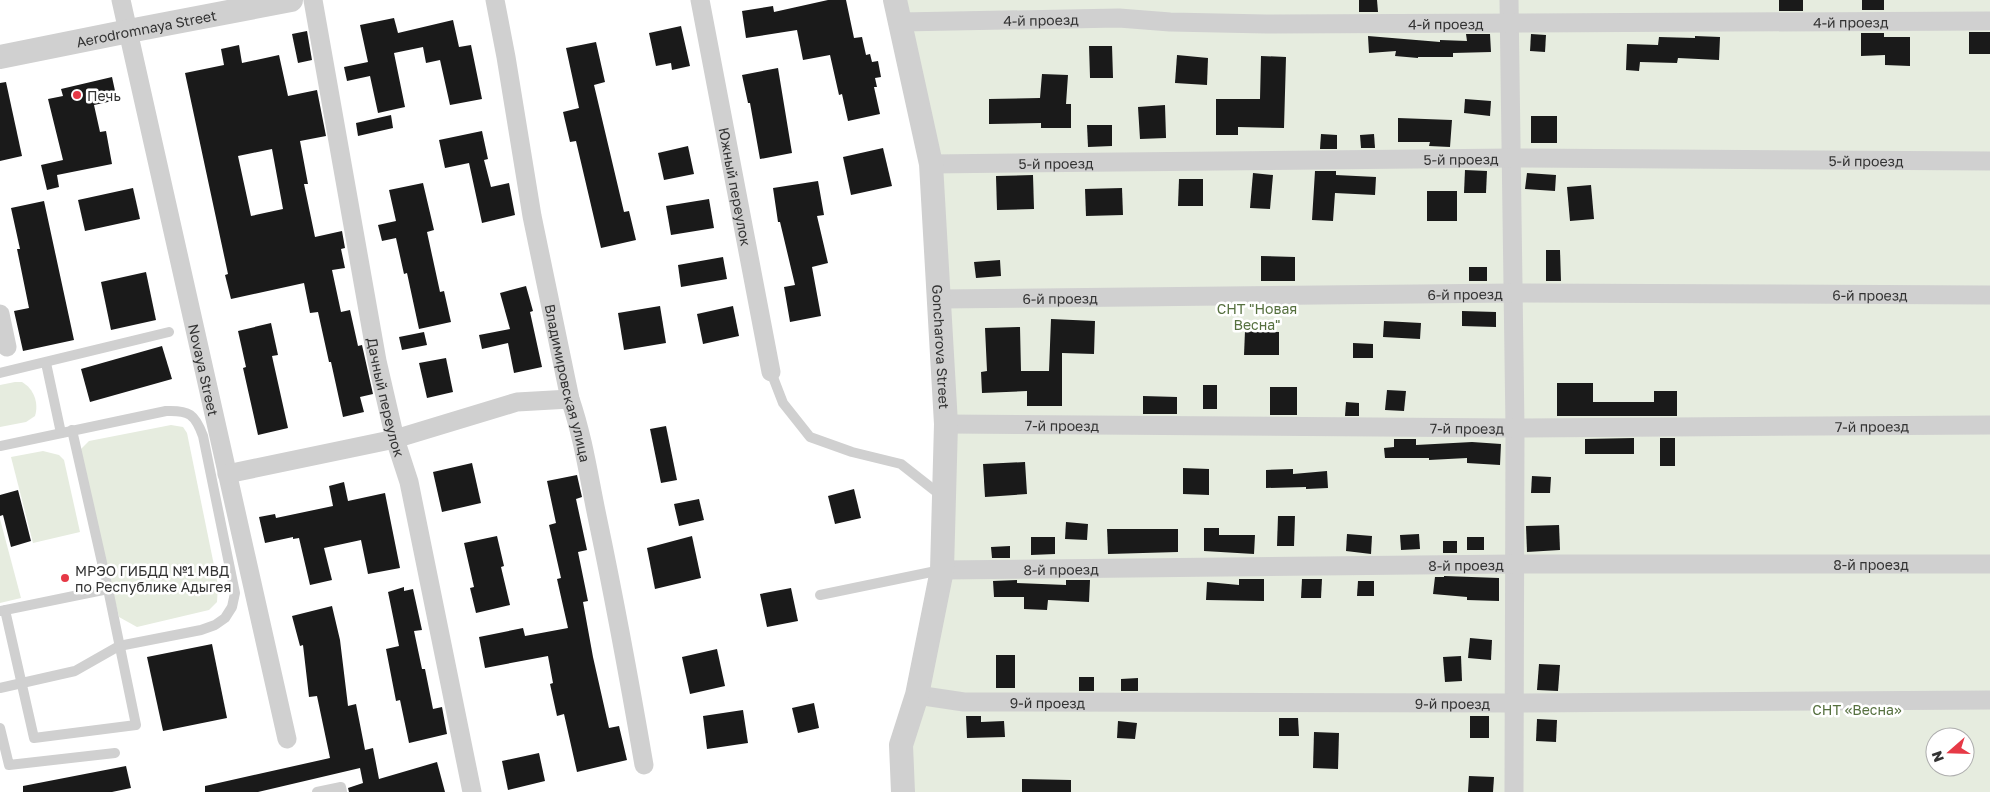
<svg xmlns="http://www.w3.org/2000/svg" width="1990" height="792" font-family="'Golos Text',sans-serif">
<rect width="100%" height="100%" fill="#fff"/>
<g fill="#e6ecdf" fill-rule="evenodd">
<path d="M895,0H1990V792H903L942,570L940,299ZM1935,737H1965V767H1935Z"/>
<path d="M15,382H22C34,389 39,403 35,416L26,422L0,427V385Z"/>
<path d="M171,425L183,427L187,433L218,585L217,602L209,610L137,627L119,617L77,453L89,441Z"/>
<path d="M43,451L59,455L64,460L80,532L33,543L11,457Z"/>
<path d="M0,519L21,598L0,603Z"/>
</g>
<g fill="#1a1a1a" fill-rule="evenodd">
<path d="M828,0H846L854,38L862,37L866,55L870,54L872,62L878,61L881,77L875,78L877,87H874L880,114L848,121L842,94L839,95L830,55L803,60L797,30L746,38L742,11L773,6L774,12Z"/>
<path d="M1359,0H1377L1378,12H1359Z"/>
<rect x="1779" y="0" width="24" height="11"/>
<rect x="1862" y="0" width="22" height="10"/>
<path d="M394,18L398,33L453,20L459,47L471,45L482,99L450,105L440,60L426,63L423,47L394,53L405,107L378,113L370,76L347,81L344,67L368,62L360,25Z"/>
<path d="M681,26L690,66L672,70L671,63L656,66L649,33Z"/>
<path d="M307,31L312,60L298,63L292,34Z"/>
<rect x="1969" y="32" width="21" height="22"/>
<path d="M1861,33H1884V37H1910V66L1885,65V55L1861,56Z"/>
<path d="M1466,34H1490L1491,52L1453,53V57H1418V58L1395,56L1396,51L1369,53L1368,36L1440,42V40L1467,41Z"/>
<path d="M1531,34L1546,35L1545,52L1530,51Z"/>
<path d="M1695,36L1720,37L1719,60L1678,58L1677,63L1640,62L1639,71L1626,70L1627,44L1658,45L1659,37L1695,38Z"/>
<path d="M596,42L605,82L594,85L624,212L629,211L636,240L601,248L576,141L570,142L563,112L579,108L566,48Z"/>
<path d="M239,45L242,63L279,55L288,96L317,90L326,136L300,141L308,184H304L315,237L342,231L345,248L341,249L345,268L332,270L341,312L350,310L358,346L362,345L373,394L360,397L364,412L343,417L331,362H329L318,312L310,313L304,283L231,299L225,275L228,274L185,73L224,65L221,49ZM272,149L283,209L251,216L238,156Z"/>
<path d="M1089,46H1112L1113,78H1090Z"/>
<path d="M1177,55L1208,58L1207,85L1175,83Z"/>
<path d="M1261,56L1286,57L1284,128L1238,127V135H1216V99H1260Z"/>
<path d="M778,68L792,153L760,159L750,103H748L742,75Z"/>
<path d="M1042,74L1068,75L1066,104H1071V128H1041V123L989,124V99L1040,98Z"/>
<path d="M112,77L117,100L94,105L100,132L106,131L112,164L57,175L59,187L47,190L41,165L63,160L48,99L63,96L61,89Z"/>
<path d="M6,82L22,156L0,161V83Z"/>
<path d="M1465,99L1491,101L1490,116L1464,113Z"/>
<path d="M1165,105L1166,138L1140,139L1138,107Z"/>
<path d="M391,115L393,128L358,136L356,123Z"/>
<rect x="1531" y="116" width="26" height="27"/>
<path d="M1398,118L1452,120L1450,147L1429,146L1430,142H1398Z"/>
<path d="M1087,125H1112V146L1088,147Z"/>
<path d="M482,131L488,159L484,160L491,187L509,183L515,215L482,223L469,163L445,168L439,140Z"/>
<path d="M1321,134L1337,135V149H1320Z"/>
<path d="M1374,134L1375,148H1361L1360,135Z"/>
<path d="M688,146L694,174L664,180L658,153Z"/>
<path d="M883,148L892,186L851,195L843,157Z"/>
<path d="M1465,170L1487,171L1486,193H1464Z"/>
<path d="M1315,171H1336V175L1376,177L1375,195L1335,193L1333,221L1312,220Z"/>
<path d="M1253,173L1273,175L1270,209L1250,208Z"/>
<path d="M1527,173L1556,175L1555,191L1525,189Z"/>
<path d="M1033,175L1034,209L997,210L996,176Z"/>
<path d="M1179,179H1203V206H1178Z"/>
<path d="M818,181L824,215L817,216L828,263L812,267L821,316L790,322L784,287L795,285L780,222H778L773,188Z"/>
<path d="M423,183L434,230L427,232L440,292L444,291L451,322L419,329L407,273L404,274L396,238L382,241L378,225L396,221L389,190Z"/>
<path d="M1591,185L1594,219L1570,221L1567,187Z"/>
<path d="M133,188L140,219L85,231L78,200Z"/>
<path d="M1122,188L1123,215L1086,216L1085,189Z"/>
<rect x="1427" y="191" width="30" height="30"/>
<path d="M709,199L714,228L671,235L666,206Z"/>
<path d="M44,201L74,340L23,351L14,311L29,308L17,249H20L11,208Z"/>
<path d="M1546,250H1560L1561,281H1546Z"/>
<path d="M1261,256L1295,257V281H1261Z"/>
<path d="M723,257L727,279L681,287L678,265Z"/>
<path d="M1000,260L1001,276L976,278L974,262Z"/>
<rect x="1469" y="267" width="18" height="14"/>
<path d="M146,272L156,320L111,330L101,282Z"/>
<path d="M526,286L533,311L530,312L542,367L514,373L508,343L482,349L479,335L510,329L500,293Z"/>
<path d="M660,306L666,343L624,350L618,313Z"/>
<path d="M733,306L739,336L703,344L697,314Z"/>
<path d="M1462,311L1496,312V327L1462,326Z"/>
<path d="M1051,319L1095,321L1094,354L1062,353V406H1027V391L982,393L981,372L987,371L985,328L1020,327L1021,371H1049Z"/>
<path d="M1384,321L1421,323L1420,339L1383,337Z"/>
<path d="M271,323L278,355L272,356L288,428L258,435L243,368L246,367L238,331Z"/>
<path d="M1245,331L1279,332V355H1244Z"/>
<path d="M424,332L427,345L402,350L399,337Z"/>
<path d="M1353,343L1373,344V358H1353Z"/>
<path d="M162,346L172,379L90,402L81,369Z"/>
<path d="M446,358L453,392L427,398L419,363Z"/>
<path d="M1557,383H1593V402H1654V391H1677V416H1557Z"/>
<rect x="1203" y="385" width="14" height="24"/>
<rect x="1270" y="387" width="27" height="28"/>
<path d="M1387,390L1406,391L1404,411L1385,410Z"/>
<path d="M1143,396L1177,397V414H1143Z"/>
<path d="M1346,402L1359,403V416H1345Z"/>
<path d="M666,426L677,480L661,483L650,429Z"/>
<path d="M1634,438V454H1585V439Z"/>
<rect x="1660" y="438" width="15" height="28"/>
<path d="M1394,439H1416V445L1472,442L1501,444L1500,465L1467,463V458L1429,460V458H1385L1384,448L1394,447Z"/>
<path d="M1025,462L1027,494L985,497L983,464Z"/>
<path d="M472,463L481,503L442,512L433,472Z"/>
<path d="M1183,468L1209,469V495L1183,494Z"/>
<path d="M1293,469V474L1327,471L1328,488L1306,489V487L1266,488V470Z"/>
<path d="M577,475L582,497L576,499L587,550L578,552L588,601L583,602L593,657L609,728L619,726L627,760L577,772L564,714L557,716L550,684L553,683L548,656L485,668L479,637L523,628L525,636L568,628L557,579L561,578L549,525L556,523L547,481Z"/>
<path d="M1532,476L1551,477L1550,493H1531Z"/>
<path d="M344,482L348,501L385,493L400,568L368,574L361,540L324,548L332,580L310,585L299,538L293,539V537L265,543L259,517L275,514L276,518L333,506L329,486Z"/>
<path d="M854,489L861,518L835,524L828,496Z"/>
<path d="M18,490L31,541L11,547L3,515L0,516V495Z"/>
<path d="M699,499L704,520L679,526L674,504Z"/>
<path d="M1278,516H1295L1294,546H1277Z"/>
<path d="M1066,522L1088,524L1087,540L1065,539Z"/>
<path d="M1559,525L1560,550L1527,552L1526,526Z"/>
<path d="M1204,528H1219V535H1255L1254,554L1204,551Z"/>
<path d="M1107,529H1178V552L1108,554Z"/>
<path d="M1347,534L1372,536L1371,554L1346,551Z"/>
<path d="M1419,534L1420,549L1401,550L1400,535Z"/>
<path d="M497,536L504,566L501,567L510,605L476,613L470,588L474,587L464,543Z"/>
<path d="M692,536L701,578L655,589L647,548Z"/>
<path d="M1031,537H1055V554L1031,555Z"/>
<rect x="1467" y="537" width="17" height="13"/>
<rect x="1443" y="541" width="14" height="12"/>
<path d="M1010,546V558H992L991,547Z"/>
<path d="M1444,576L1499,578V601L1467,600V597L1433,594L1435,577H1444Z"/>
<path d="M1239,579H1264V601L1206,600L1207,582L1239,585Z"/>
<path d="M1302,579H1322L1321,598H1301Z"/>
<path d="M1017,580V583L1066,585V580H1090L1089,602L1048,600L1047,610L1024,609V597H994L993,581Z"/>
<path d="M1358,581H1374V596H1357Z"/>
<path d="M404,587V591L413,589L422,630L414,631L422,669H425L433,709L442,707L447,734L409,743L400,700L396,701L386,649L399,646L388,592Z"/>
<path d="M791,588L798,621L767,627L760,594Z"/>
<path d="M332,606L340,640L348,706L356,704L365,750L373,748L379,779L437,762L445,792H349L348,788L363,783L360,768L258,792H205V786L330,758L317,696L309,697L303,645L300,646L292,616Z"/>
<path d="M1470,638L1492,640L1491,660L1468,658Z"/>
<path d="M212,644L227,718L163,731L147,657Z"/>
<path d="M717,649L725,686L690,694L682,657Z"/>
<rect x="996" y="655" width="19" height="33"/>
<path d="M1461,656L1462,681L1445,682L1443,657Z"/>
<path d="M1539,664L1560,665L1558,691L1537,690Z"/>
<rect x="1079" y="677" width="15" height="14"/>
<path d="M1138,678V691H1121V679Z"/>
<path d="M814,703L819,728L798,733L792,708Z"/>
<path d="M743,710L748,743L707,749L703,716Z"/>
<path d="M966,716H981V722L1004,721L1005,737L967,738Z"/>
<rect x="1470" y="716" width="19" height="22"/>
<path d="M1279,718H1298L1299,736H1279Z"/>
<path d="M1537,719L1557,720L1556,742L1536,741Z"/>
<path d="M1118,721L1137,723L1135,739L1117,738Z"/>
<path d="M1314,732L1339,733L1338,769L1313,768Z"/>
<path d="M539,753L545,781L508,790L502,761Z"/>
<path d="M126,766L131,788L112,792H23V786Z"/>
<path d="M1469,776L1494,777L1493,792H1468Z"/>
<path d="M1022,779L1071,780V792H1022Z"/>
</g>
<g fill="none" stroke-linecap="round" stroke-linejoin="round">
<g stroke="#d0d0d0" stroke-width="10">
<path d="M46,363L61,433"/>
<path d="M771,372L783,403L810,437L852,452L901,464L943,497"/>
<path d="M0,373L169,332"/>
<path d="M72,430L108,589"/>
<path d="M0,446L166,411C189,410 195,414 203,436L235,593L232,607L225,618L215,625L201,630L119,646L75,671L0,688"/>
<path d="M820,595L941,570"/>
<path d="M0,611L108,589L136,725L34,738L5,610"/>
<path d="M0,728L9,765L115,753"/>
<path d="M317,792L341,787L342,792"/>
</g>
<g stroke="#d0d0d0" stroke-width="19">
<path id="s1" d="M121,0L287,739"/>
<path id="s2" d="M313,0L377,361L395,439L409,482L472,792"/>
<path id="s3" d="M495,0L506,57L532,216L570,399C584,440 589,479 598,521C615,602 630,684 644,765"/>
<path id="s4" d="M700,0L771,372"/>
<path d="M1509,0L1515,428L1514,792"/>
<path id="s5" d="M901,22L1119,18L1170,22L1267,24L1990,21"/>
<path id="s6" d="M931,164L1512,158L1990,161"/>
<path id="s7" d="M940,299L1513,293L1990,295"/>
<path d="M0,314L7,347"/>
<path id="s8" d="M946,424L1515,428L1990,425"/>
<path d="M227,474L395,439L517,402L570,399"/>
<path id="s9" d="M942,570L1514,564H1990"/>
<path id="s10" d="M917,695L964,702L1515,703L1990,700"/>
</g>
<g stroke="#d0d0d0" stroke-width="24">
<path id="s11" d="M895,0L931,164L946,424L942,570L917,695L901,745L903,792"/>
<path id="s12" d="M0,57L129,31L291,0"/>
</g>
</g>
<g fill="#e63946" stroke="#fff" stroke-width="2">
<circle cx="77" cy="95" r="5"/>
<circle cx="65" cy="578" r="5"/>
</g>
<g text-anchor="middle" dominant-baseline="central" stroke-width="5" stroke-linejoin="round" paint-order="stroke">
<g font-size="14" fill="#333" stroke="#fff">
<text stroke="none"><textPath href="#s5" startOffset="140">4-й проезд</textPath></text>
<text stroke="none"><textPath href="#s5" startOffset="545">4-й проезд</textPath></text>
<text stroke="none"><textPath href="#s5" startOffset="950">4-й проезд</textPath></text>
<text stroke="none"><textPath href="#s12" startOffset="149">Aerodromnaya Street</textPath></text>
<text stroke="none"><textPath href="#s6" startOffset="530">5-й проезд</textPath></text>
<text stroke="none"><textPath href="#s6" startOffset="935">5-й проезд</textPath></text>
<text stroke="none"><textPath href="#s6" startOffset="125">5-й проезд</textPath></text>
<text stroke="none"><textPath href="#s4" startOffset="190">Южный переулок</textPath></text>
<text stroke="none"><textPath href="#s7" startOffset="525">6-й проезд</textPath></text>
<text stroke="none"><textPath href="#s7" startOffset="930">6-й проезд</textPath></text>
<text stroke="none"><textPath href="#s7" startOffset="120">6-й проезд</textPath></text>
<text stroke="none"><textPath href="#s11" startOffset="351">Goncharova Street</textPath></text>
<text stroke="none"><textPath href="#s1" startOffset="379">Novaya Street</textPath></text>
<text stroke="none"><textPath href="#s3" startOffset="390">Владимировская улица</textPath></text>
<text stroke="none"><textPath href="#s2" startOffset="404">Дачный переулок</textPath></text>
<text stroke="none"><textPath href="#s8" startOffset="116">7-й проезд</textPath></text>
<text stroke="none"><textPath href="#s8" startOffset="926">7-й проезд</textPath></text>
<text stroke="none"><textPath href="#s8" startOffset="521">7-й проезд</textPath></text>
<text stroke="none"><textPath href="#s9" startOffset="524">8-й проезд</textPath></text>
<text stroke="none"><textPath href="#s9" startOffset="929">8-й проезд</textPath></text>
<text stroke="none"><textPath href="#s9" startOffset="119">8-й проезд</textPath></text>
<text stroke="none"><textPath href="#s10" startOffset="131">9-й проезд</textPath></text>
<text stroke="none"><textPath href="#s10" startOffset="536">9-й проезд</textPath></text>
</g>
<g font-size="14" fill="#333" stroke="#fff" text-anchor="start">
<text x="87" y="95">Печь</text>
<text x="75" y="570">МРЭО ГИБДД №1 МВД<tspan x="75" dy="16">по Республике Адыгея</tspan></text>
</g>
<g font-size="14" fill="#56703f" stroke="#fff">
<text x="1257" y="308">СНТ "Новая<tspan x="1257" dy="16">Весна"</tspan></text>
<text x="1857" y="709">СНТ «Весна»</text>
</g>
</g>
<g transform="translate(1950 752) rotate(250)"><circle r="24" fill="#ffffff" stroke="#adadad"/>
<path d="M0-4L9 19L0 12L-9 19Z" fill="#e63946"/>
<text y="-8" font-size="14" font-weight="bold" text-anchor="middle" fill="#333333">N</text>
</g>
</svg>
